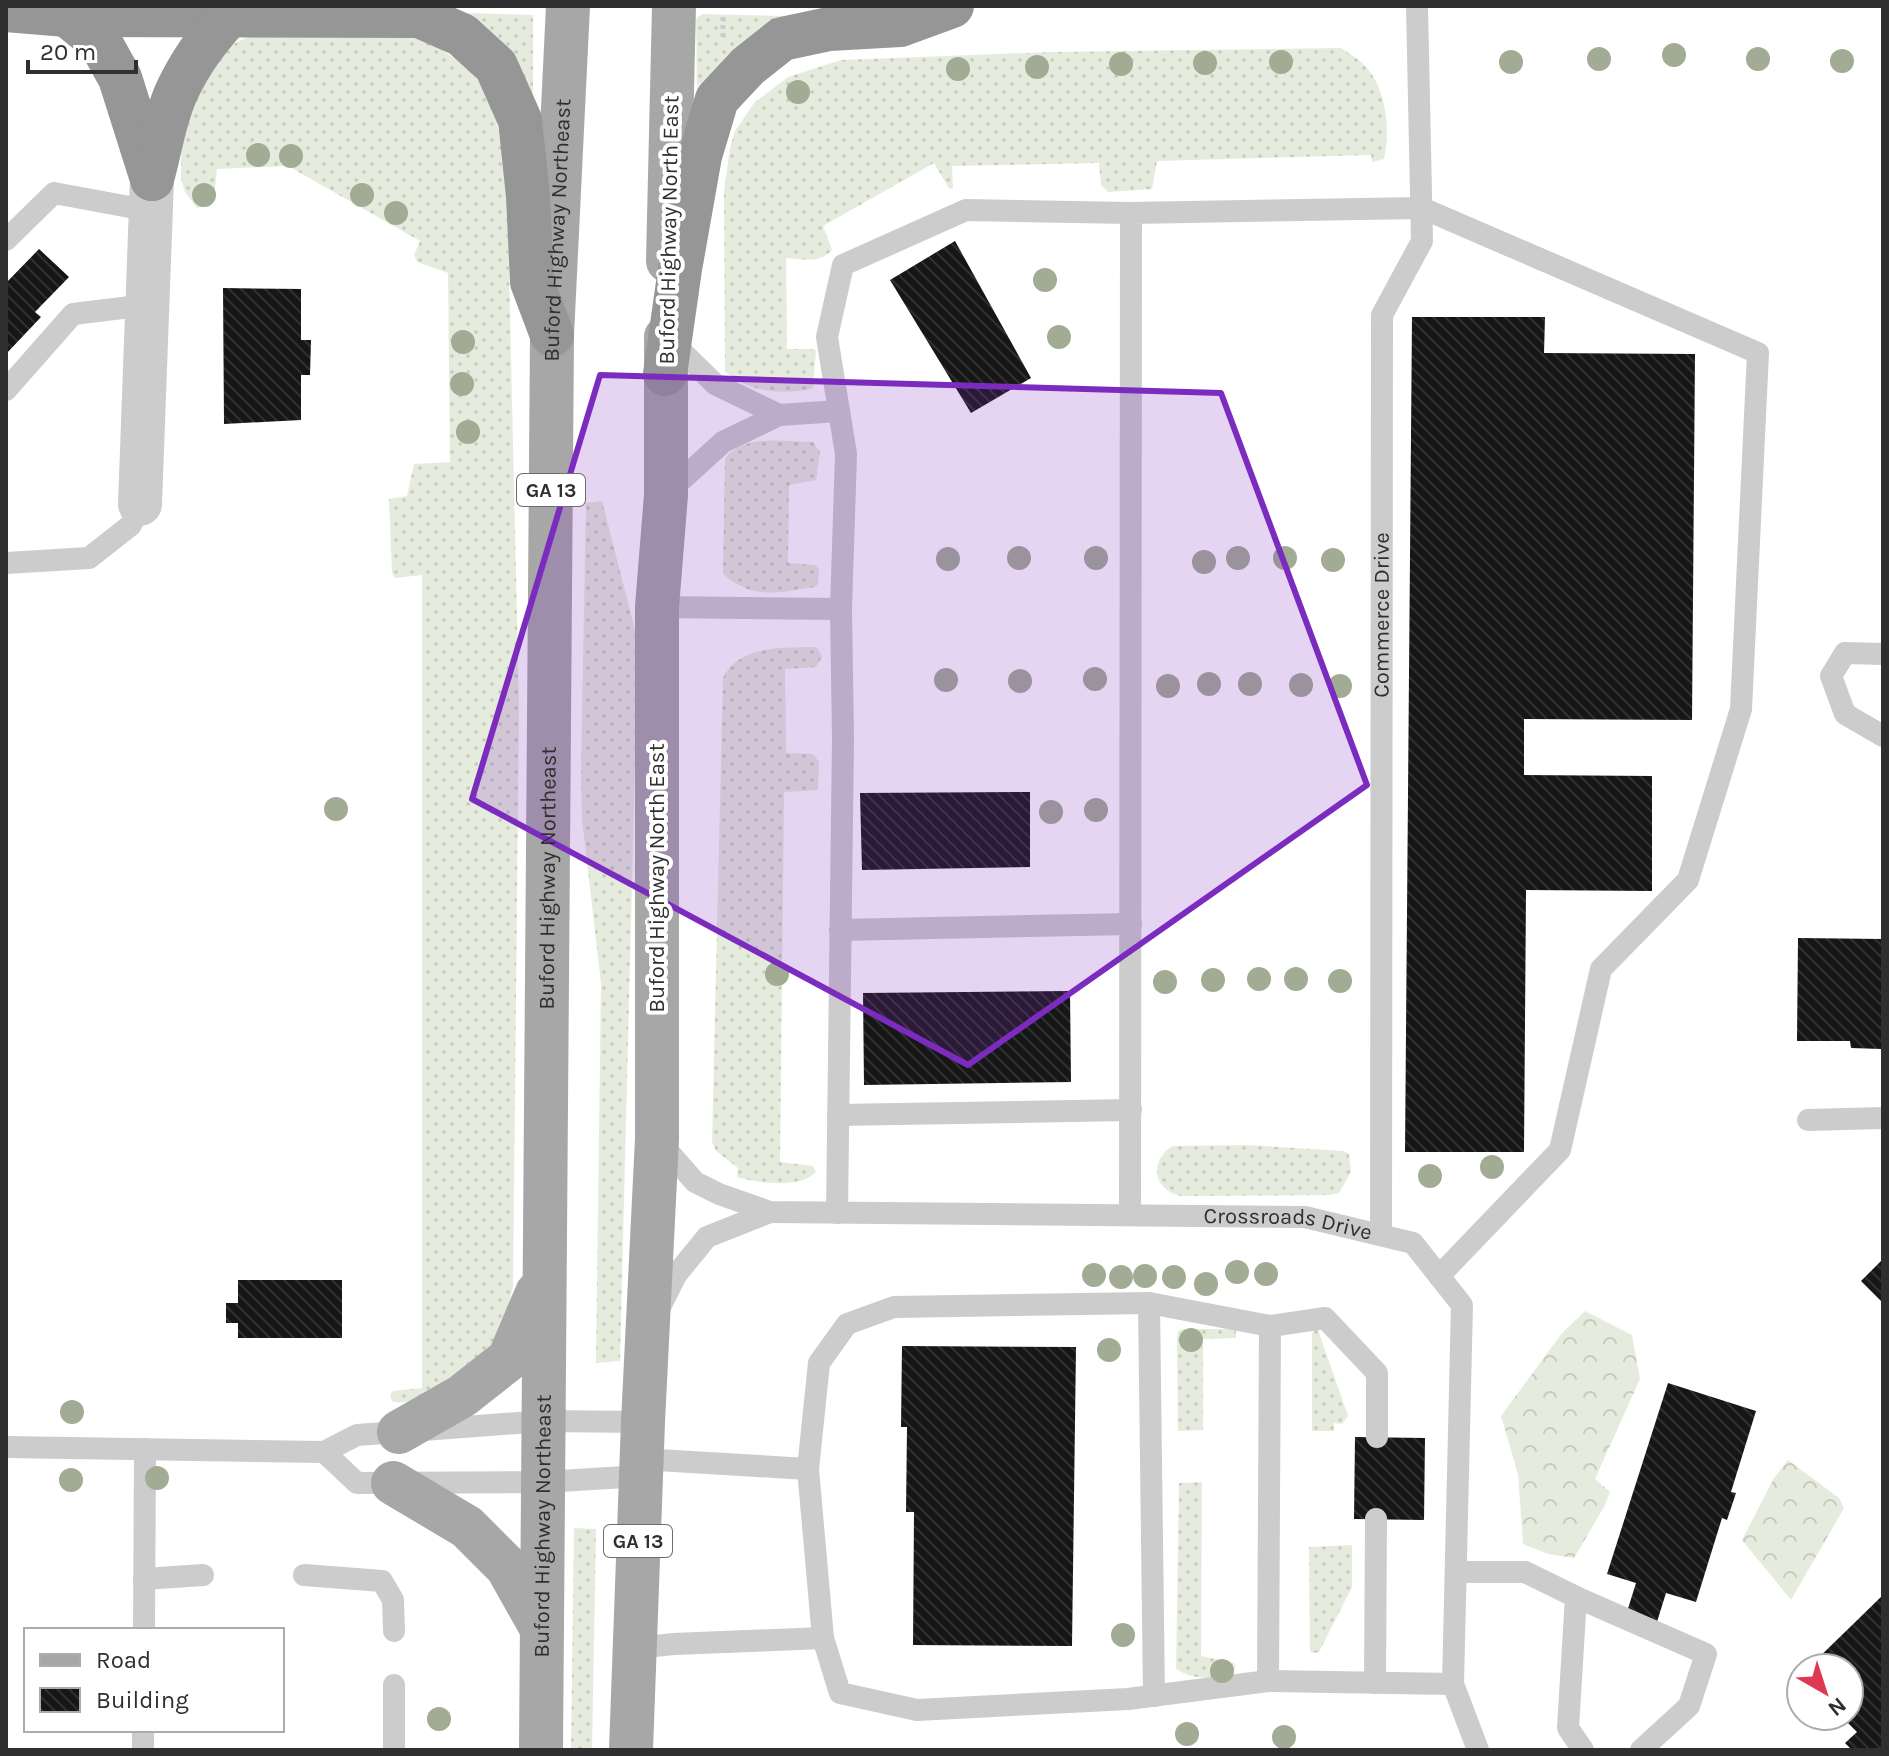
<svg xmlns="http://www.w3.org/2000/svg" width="1889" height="1756" font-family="Karla,sans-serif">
<defs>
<pattern id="grass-dots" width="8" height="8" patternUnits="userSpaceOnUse" patternTransform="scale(2)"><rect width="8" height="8" fill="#e6ecdd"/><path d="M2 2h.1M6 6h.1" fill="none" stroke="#c6cbbe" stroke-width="1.8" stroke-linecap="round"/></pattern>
<pattern id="forest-crowns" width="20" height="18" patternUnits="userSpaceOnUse" patternTransform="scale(2)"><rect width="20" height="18" fill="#e6ecdd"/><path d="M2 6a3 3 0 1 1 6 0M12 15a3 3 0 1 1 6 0" fill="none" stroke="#c6cbbe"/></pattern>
<pattern id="building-back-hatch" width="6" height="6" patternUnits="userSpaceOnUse" patternTransform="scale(2)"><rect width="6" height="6" fill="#161616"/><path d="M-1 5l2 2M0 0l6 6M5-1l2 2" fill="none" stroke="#303030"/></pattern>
</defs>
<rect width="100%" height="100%" fill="#fff"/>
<g fill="url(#grass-dots)">
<path d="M462,13L533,15V100Z"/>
<path d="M703,14L788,16L742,44L697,87L696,21L697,17Z"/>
<path d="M256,33H404L433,44L466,66L481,84L495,109L507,183L519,705L513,1287C508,1307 503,1329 493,1347C481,1367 413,1411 392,1401L390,1395L393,1391L422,1388V575L395,578L392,573L389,499L407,496L414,464L450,462L448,273L417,262L414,255L420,241L288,166L217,169L214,199L210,206L197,208L185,192L181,179V125L221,50Z"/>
<path d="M1341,48C1348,53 1356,57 1362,63C1386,84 1391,130 1384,159L1372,162L1371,155L1157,161L1152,189L1108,192L1101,185L1099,163L952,166L953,189L949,188L934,163L823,226L832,250C819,264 804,259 786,258L787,349H814L816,351L813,388C785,396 747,392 725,371L724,191L730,148L735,131L754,103L788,77L841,60L1053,52Z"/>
<path d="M813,442L820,452L816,480L789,485L788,563L815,565L819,569L818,584L815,587C778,592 754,601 723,574L725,459C743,433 785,442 813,442Z"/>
<path d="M602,501L638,642L620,1361L596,1363L601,983L582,819L581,775L586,503Z"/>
<path d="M814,647L818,649L822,657L816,667L785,669L786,753L813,754L819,762L818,790L784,792L780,1162L813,1166L816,1172C801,1189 758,1183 737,1177L738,1168L716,1151L712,1142L723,678C740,645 782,648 814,647Z"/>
<path d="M1247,1145L1344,1151L1349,1154L1351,1172L1339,1193L1329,1195L1181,1196C1153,1190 1149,1162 1172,1146Z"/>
<path d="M1183,1329H1236V1338L1203,1339V1430L1178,1431L1177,1338L1178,1331Z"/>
<path d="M1315,1330H1318L1348,1416L1342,1424L1334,1423V1431H1312V1333Z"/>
<path d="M1202,1482L1201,1656L1234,1663L1235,1669C1218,1681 1193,1680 1176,1669L1179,1483Z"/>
<path d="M574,1528L596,1529L592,1750H571Z"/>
<path d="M1352,1545V1587L1319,1652L1313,1653L1310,1651L1309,1547Z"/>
</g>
<g fill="url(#forest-crowns)">
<path d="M1585,1311L1632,1335L1640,1379L1595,1479L1610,1492L1604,1507L1574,1558L1548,1554L1523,1544L1518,1474L1501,1416L1562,1333Z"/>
<path d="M1788,1460L1839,1498L1844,1508L1791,1600L1742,1540L1774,1478Z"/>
</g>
<g fill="url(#building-back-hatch)">
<path d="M955,241L1031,378L971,413L890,280Z"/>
<path d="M39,249L69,277L35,312L41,317L6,354V283Z"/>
<path d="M223,288L301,289V340H311L310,375H301V420L224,424Z"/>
<path d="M1412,317H1545L1544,353L1695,354L1692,720L1524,719V775L1652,776V891L1526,890L1524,1152H1405Z"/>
<path d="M1030,792V867L862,870L860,793Z"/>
<path d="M1798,938L1883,939V1042H1881V1049L1851,1048L1850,1041H1797Z"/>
<path d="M1070,991L1071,1082L864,1085L863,993Z"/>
<path d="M1883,1259V1303L1861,1281Z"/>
<path d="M238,1280H342V1338H238V1323H226V1303H238Z"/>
<path d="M902,1346L1076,1347L1072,1646L913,1645L914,1512H906L907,1427H901Z"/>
<path d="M1668,1383L1756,1411L1731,1492L1736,1493L1727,1520L1722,1518L1696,1602L1666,1593L1656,1625L1626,1615L1636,1583L1607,1574Z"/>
<path d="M1355,1437L1425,1438L1424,1520L1354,1519Z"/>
<path d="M1883,1595V1750H1852L1845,1743L1857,1732L1841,1716H1849V1668H1808Z"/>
</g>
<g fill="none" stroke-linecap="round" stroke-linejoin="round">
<path stroke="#ccc" stroke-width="5" stroke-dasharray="4 4" stroke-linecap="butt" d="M723,37V14"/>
<g stroke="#ccc" stroke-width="22">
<path d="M6,240L54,193L151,211"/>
<path d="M670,340L715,384L779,415"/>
<path d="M6,390L73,314L147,305"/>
<path d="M666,494L723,442L779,415L839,411"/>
<path d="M6,563L89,558L131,525L140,504"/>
<path d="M657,607L841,609"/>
<path d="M1883,654L1845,653L1831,676L1845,714L1883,736"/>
<path d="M840,930L1131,924"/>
<path d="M838,1115L1131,1110"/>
<path d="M1808,1120L1883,1118"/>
<path id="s1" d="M659,1141L695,1182L719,1194L770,1212L1305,1217L1413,1243L1462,1305L1453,1684L1478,1750"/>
<path d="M837,1213L843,739L841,609L846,454L827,337L843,265L966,210L1131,213"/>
<path d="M1130,1215L1131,213L1422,208L1758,353L1741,709L1688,880L1601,969L1560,1150L1439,1276"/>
<path id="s2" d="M1381,1235L1382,315L1422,241L1417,6"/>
<path d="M1149,1303L1270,1326L1325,1318L1377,1373V1437"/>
<path d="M659,1309L676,1275L707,1237L770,1212"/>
<path d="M1270,1326L1268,1681L1453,1684"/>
<path d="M6,1447L324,1452"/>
<path d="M808,1469L819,1363L847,1324L894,1307L1149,1303L1154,1696"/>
<path d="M641,1476L544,1482L357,1483L324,1452L357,1435L544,1421L643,1422"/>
<path d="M1456,1572H1525L1576,1597L1568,1728L1583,1750"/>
<path d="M304,1575L382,1581L393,1600L394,1631"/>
<path d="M144,1579L203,1575"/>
<path d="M1576,1597L1706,1654L1689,1706L1641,1750"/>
<path d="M144,1630L145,1449"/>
<path d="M823,1638L840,1693L917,1710L1128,1699L1268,1681"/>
<path d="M635,1648L674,1644L823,1638L808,1469L641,1459"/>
<path d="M1375,1683L1376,1519"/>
<path d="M394,1685V1750"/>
<path d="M143,1750V1730"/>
</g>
<path stroke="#ccc" stroke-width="44" d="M140,504L152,179"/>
<g stroke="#a7a7a7" stroke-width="44">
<path d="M668,261L674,6"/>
<path d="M399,1432L462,1396L509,1359L537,1293"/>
<path d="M393,1483L467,1527L507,1567L542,1629"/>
<path id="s3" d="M541,1750L552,335L568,6"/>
<path d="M631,1750L643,1422L657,1139V607L666,495V337"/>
</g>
<g stroke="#969696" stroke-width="44">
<path d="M6,10L67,15L419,16L462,35L496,66L520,120L528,196L532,282L552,335"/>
<path d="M67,15L100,42L120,78L152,179"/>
<path d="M152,179C160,151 164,120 176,93C191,60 213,31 239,6"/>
<path d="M665,374L680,269L700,156L717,99L748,66L782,39L829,29L900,25L952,6"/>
</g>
</g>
<g fill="#a2ac95">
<circle cx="1674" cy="55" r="12"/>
<circle cx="1599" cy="59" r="12"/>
<circle cx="1758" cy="59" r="12"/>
<circle cx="1842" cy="61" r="12"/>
<circle cx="1281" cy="62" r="12"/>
<circle cx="1511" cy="62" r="12"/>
<circle cx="1205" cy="63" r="12"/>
<circle cx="1121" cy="64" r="12"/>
<circle cx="1037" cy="67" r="12"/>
<circle cx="958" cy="69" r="12"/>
<circle cx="798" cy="92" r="12"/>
<circle cx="258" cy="155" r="12"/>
<circle cx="291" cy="156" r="12"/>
<circle cx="204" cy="195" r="12"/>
<circle cx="362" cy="195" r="12"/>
<circle cx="396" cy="213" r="12"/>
<circle cx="1045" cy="280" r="12"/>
<circle cx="1059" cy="337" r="12"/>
<circle cx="463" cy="342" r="12"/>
<circle cx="462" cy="384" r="12"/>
<circle cx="468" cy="432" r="12"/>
<circle cx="1019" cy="558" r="12"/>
<circle cx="1096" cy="558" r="12"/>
<circle cx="1238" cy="558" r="12"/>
<circle cx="1285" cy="558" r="12"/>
<circle cx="948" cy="559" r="12"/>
<circle cx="1333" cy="560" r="12"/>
<circle cx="1204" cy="562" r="12"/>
<circle cx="1095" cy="679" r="12"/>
<circle cx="946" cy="680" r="12"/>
<circle cx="1020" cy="681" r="12"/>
<circle cx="1209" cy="684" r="12"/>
<circle cx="1250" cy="684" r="12"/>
<circle cx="1301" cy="685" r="12"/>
<circle cx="1168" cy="686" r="12"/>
<circle cx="1340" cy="686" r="12"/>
<circle cx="336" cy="809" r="12"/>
<circle cx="1096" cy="810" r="12"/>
<circle cx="1051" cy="812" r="12"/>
<circle cx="777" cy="974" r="12"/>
<circle cx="1259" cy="979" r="12"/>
<circle cx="1296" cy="979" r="12"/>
<circle cx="1213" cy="980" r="12"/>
<circle cx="1340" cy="981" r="12"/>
<circle cx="1165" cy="982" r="12"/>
<circle cx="1492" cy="1167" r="12"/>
<circle cx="1430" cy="1176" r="12"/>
<circle cx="1237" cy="1272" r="12"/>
<circle cx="1266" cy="1274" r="12"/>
<circle cx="1094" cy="1275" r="12"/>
<circle cx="1145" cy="1276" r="12"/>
<circle cx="1121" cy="1277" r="12"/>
<circle cx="1174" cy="1277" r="12"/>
<circle cx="1206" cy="1284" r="12"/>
<circle cx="1191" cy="1340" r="12"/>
<circle cx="1109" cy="1350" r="12"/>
<circle cx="72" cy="1412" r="12"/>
<circle cx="157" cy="1478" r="12"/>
<circle cx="71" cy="1480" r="12"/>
<circle cx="1123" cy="1635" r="12"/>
<circle cx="1222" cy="1671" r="12"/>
<circle cx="439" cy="1719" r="12"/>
<circle cx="1187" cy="1734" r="12"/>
<circle cx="1284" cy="1737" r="12"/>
</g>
<path fill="#7b2cbf" fill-opacity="0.2" stroke="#7b2cbf" stroke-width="6" stroke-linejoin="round" d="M600,375L1221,393L1367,785L968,1065L472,799Z"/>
<g text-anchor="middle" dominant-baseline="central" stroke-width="8" stroke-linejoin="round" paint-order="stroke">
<g fill="#fff" stroke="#6d6d6d" stroke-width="2">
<rect x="517" y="474" width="68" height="32" rx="6"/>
<rect x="604" y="1525" width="68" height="32" rx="6"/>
</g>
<g font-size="20" font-weight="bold" fill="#2f2f2f">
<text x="551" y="490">GA 13</text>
<text x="638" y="1541">GA 13</text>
</g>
<g font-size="22" fill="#2f2f2f" stroke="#fff">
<text stroke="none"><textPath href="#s3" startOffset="1520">Buford Highway Northeast</textPath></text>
<text transform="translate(669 230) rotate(-89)">Buford Highway North East</text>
<text stroke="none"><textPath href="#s2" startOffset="620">Commerce Drive</textPath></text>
<text stroke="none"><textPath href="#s3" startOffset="872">Buford Highway Northeast</textPath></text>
<text transform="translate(657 878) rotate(-90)">Buford Highway North East</text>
<text stroke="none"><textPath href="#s1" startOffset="654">Crossroads Drive</textPath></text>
<text stroke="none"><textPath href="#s3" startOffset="224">Buford Highway Northeast</textPath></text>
</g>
</g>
<rect width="1889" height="1756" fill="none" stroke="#2f2f2f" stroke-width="16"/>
<rect x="24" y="1628" width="260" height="104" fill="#ffffff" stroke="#acacac" stroke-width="2"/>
<rect x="40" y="1654" width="40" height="12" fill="#a7a7a7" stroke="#acacac" stroke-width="2"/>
<text x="96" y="1668" font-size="24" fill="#2f2f2f">Road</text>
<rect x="40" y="1688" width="40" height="24" fill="url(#building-back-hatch)" stroke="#acacac" stroke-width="2"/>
<text x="96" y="1708" font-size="24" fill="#2f2f2f">Building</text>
<g transform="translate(1825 1692) rotate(141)"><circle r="38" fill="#ffffff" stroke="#acacac" stroke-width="2"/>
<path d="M0-6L14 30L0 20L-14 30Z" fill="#df3852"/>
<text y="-12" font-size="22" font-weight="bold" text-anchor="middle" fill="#2f2f2f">N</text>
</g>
<path d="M28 60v12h108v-12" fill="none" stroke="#2f2f2f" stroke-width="4"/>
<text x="40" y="60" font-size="24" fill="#2f2f2f" stroke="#ffffff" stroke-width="6" paint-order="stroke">20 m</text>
</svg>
